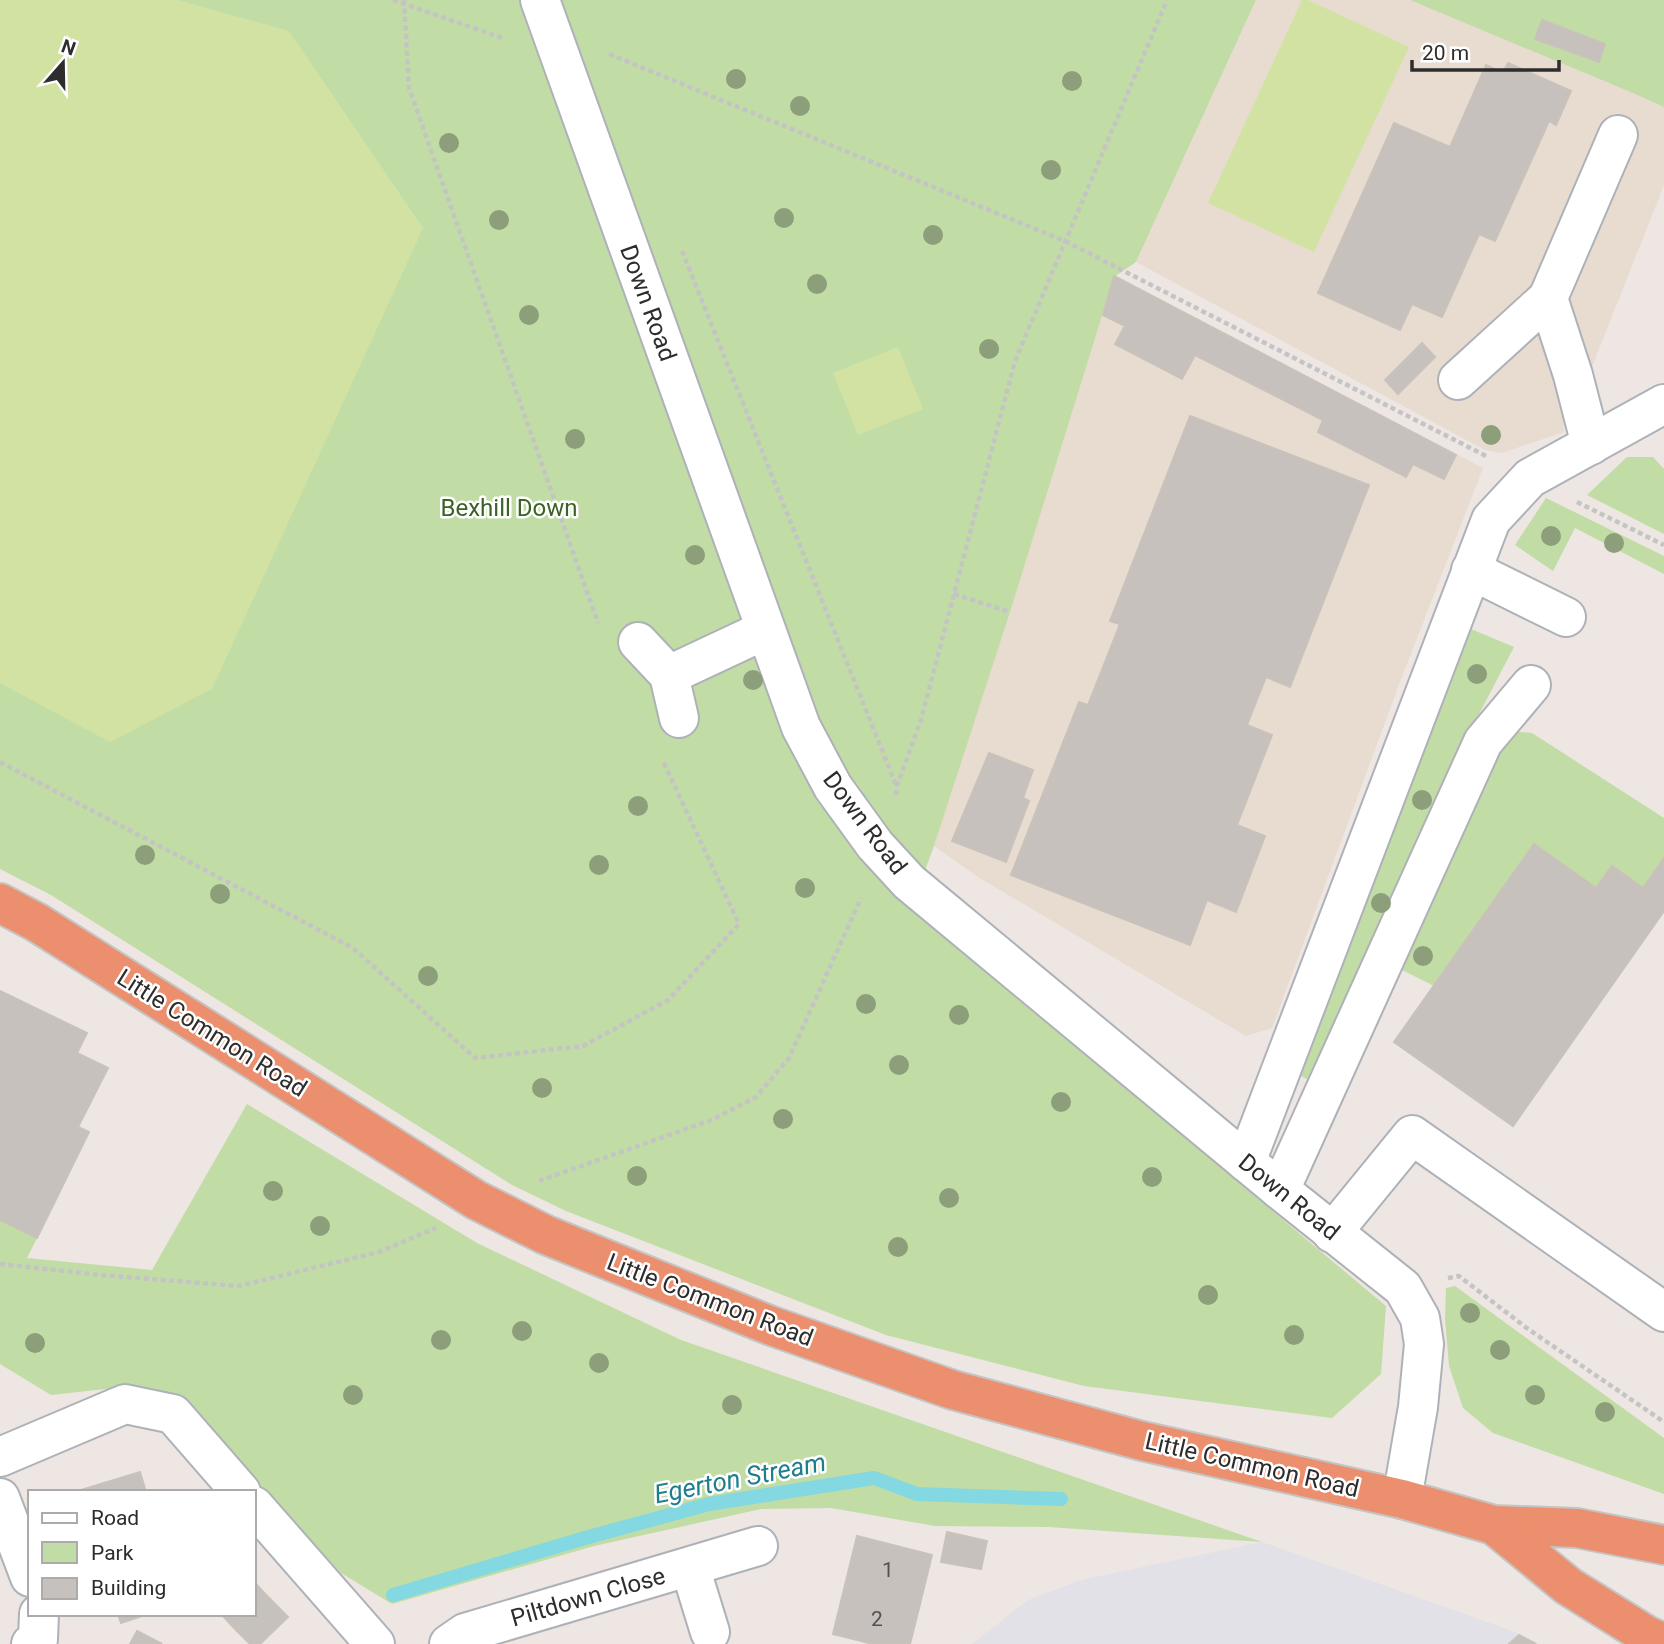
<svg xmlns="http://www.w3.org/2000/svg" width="1664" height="1644" font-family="Roboto,sans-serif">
<rect width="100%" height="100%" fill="#ede6e2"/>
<path fill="#e2e1e7" d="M1262,1542L1515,1632L1539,1644H972L1028,1600L1081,1580Z"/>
<g fill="#e8dcd1">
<path d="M1256,0H1664V185L1590,372L1560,376L1564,432L1502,453L1485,450L1136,262Z"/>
<path d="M1114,276L1483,468L1400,682L1272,1028L1246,1036L978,877L934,846Z"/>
</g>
<g fill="#c2dca6">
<path d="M0,0H1256L1136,262L1114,277L1010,612L934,846L911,909L1386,1306L1381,1374L1332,1418L1084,1386L886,1335L566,1211L512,1185L51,895L0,869Z"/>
<path d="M1410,0H1664V107L1633,93Z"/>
<path d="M1627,457H1653L1664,469V534L1587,495Z"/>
<path d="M1546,498L1664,556V574L1575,528L1553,571L1515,545Z"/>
<path d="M1471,629L1514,647L1478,716L1312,1082L1301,1076Z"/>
<path d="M1510,731L1532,733L1664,818V858L1643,888L1612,866L1596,888L1534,844L1434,986L1402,970L1495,751Z"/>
<path d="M247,1104L477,1243L681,1340L1262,1542L1049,1527L935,1526L831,1508L761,1509L594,1546L392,1604L341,1573L178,1395L123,1387L51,1395L0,1364V1220L37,1238L27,1258L152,1270Z"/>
<path d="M1455,1286L1664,1438V1494L1493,1433L1463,1408L1449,1366L1445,1318L1446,1288Z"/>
</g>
<g fill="#d2e2a3">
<path d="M0,0H178L289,31L423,228L212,689L110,742L0,683Z"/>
<path d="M1302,0H1308L1409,47L1314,252L1208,203Z"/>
<path d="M898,347L923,409L858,435L833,373Z"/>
</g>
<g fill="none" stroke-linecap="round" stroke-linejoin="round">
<path stroke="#83d8e1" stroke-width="14" d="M393,1595L585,1538L709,1504L874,1478L917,1494L1061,1499"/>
</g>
<g fill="#c6c1bd" stroke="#c9c2bb" stroke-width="2">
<path d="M1542,20L1605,44L1599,62L1535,39Z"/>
<path d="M1508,63L1571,91L1556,125L1549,121L1495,241L1479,234L1442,317L1412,304L1400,330L1318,293L1394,123L1450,147L1486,65L1503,73Z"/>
<path d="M1114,276L1456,455L1444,479L1413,464L1406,477L1318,432L1323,420L1195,355L1182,379L1115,344L1125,326L1103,315Z"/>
<path d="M1422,343L1435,357L1398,394L1385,380Z"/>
<path d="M1190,416L1369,485L1290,687L1266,677L1247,725L1272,735L1237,825L1265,836L1236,912L1207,900L1190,945L1011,875L1079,702L1088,705L1120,624L1110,621Z"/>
<path d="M989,753L1033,770L1023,798L1029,801L1006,862L952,841Z"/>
<path d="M1534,844L1596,888L1612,866L1643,888L1664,858V911L1513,1126L1394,1042Z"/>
<path d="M0,991L87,1033L77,1053L108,1068L78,1127L89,1132L37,1238L0,1220Z"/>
<path d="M140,1472L146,1492H81V1490Z"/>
<path d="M947,1532L987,1541L981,1569L941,1562Z"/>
<path d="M857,1536L932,1555L920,1604L845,1585Z"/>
<path d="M254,1582L270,1599L237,1631L221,1614H254Z"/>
<path d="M845,1585L920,1604L910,1644H873L833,1634Z"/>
<path d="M270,1599L288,1617L260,1644H250L237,1631Z"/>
<path d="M118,1614H148L121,1623Z"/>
<path d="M137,1631L162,1644H130Z"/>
<path d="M1519,1635L1536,1644H1509Z"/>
</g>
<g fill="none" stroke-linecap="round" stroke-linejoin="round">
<g stroke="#aeb2b8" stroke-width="42">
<g id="minor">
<path d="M540,0L801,727L833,787L875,845L909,882L1280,1190L1403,1288L1420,1318L1424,1344L1418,1407L1402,1499"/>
<path d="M1458,380L1548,298"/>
<path d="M1591,445L1573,375L1548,298L1618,135"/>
<path d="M1471,570L1566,617"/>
<path d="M638,642L669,675L679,718"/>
<path d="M669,675L765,630"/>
<path d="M1246,1162L1491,520L1530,478L1664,404"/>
<path d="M1280,1190L1483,742L1531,685"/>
<path d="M1332,1233L1412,1135L1664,1312"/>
<path d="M0,1457L125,1404L173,1414L241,1492"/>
<path d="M0,1498L30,1577"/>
<path d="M254,1506L375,1644"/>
<path d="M690,1567L710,1632"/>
<path d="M31,1644L38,1639L39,1614"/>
<path d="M449,1644L465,1633L758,1546"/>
</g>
</g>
<g stroke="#c4c4c4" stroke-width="42">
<g id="highway">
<path d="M0,903L36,922L476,1200L546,1235L769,1325L953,1390L1142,1441L1402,1499L1494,1525L1577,1528L1664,1545"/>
<path d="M1494,1525L1568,1586L1648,1636L1664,1643"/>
</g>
</g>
<g stroke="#c4c4c4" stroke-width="4.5" stroke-dasharray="5 3.5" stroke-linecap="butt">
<path d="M393,0L505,39"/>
<path d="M404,0L409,88L598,623"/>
<path d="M609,54L1067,242L1488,457"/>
<path d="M682,251L896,785"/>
<path d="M1577,502L1664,545"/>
<path d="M954,594L1010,612"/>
<path d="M0,762L353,948L475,1058L583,1046L668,1000L739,924L663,761"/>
<path d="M896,795L897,786L921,720L1015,361L1167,0"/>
<path d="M539,1181L714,1119L756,1097L789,1058L861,898"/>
<path d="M0,1264L101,1275L239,1286L379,1252L436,1228"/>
<path d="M1448,1278L1459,1276L1528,1329L1664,1422"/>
</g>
<use href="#minor" stroke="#fff" stroke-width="38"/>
<use href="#highway" stroke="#ec8f6e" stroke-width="38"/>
</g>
<g fill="#8c9e7a">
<circle cx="736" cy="79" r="10"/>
<circle cx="1072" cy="81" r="10"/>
<circle cx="800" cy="106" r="10"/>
<circle cx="449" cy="143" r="10"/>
<circle cx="1051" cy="170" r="10"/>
<circle cx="784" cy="218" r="10"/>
<circle cx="499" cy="220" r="10"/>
<circle cx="933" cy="235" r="10"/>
<circle cx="817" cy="284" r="10"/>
<circle cx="529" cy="315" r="10"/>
<circle cx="989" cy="349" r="10"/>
<circle cx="1491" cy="435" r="10"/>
<circle cx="575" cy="439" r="10"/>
<circle cx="1551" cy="536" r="10"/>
<circle cx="1614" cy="543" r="10"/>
<circle cx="695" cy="555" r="10"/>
<circle cx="1477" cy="674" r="10"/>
<circle cx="753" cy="680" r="10"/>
<circle cx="1422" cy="800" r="10"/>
<circle cx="638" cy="806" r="10"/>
<circle cx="145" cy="855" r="10"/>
<circle cx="599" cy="865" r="10"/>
<circle cx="805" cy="888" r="10"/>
<circle cx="220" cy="894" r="10"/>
<circle cx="1381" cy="903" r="10"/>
<circle cx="1423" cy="956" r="10"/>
<circle cx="428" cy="976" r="10"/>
<circle cx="866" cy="1004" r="10"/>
<circle cx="959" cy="1015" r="10"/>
<circle cx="899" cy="1065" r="10"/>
<circle cx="542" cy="1088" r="10"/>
<circle cx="1061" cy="1102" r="10"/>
<circle cx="783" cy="1119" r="10"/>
<circle cx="637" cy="1176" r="10"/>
<circle cx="1152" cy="1177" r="10"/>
<circle cx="273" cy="1191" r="10"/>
<circle cx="949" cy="1198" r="10"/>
<circle cx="320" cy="1226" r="10"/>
<circle cx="898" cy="1247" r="10"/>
<circle cx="1208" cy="1295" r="10"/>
<circle cx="1470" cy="1313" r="10"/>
<circle cx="522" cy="1331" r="10"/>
<circle cx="1294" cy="1335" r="10"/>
<circle cx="441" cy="1340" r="10"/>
<circle cx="35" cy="1343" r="10"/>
<circle cx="1500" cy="1350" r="10"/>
<circle cx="599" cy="1363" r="10"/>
<circle cx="353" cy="1395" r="10"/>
<circle cx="1535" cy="1395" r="10"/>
<circle cx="732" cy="1405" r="10"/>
<circle cx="1605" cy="1412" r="10"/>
</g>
<g text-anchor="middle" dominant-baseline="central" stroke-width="5" stroke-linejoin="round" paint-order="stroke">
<g font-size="21" fill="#535251">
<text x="888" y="1570">1</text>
<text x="877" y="1619">2</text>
</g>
<g font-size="24" fill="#2d2d2d" stroke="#fff">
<text transform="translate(648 303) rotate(70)">Down Road</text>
<text transform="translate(865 823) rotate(53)">Down Road</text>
<text transform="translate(212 1033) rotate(32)">Little Common Road</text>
<text transform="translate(1289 1197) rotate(39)">Down Road</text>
<text transform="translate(710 1300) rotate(21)">Little Common Road</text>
<text transform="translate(1252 1465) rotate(13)">Little Common Road</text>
<text transform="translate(588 1597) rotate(-16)">Piltdown Close</text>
</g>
<g font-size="24" fill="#3c6325" stroke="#fff">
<text x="509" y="508">Bexhill Down</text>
</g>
<g font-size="26" font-style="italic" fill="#1f7d90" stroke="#fff">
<text transform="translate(740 1478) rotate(-11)">Egerton Stream</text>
</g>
</g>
<rect x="28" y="1490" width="228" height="126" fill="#ffffff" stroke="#ababab" stroke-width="2"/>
<rect x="42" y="1513" width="35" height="10" fill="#ffffff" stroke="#ababab" stroke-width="2"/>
<text x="91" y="1525" font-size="21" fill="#2d2d2d">Road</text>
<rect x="42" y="1542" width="35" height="21" fill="#c2dca6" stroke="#ababab" stroke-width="2"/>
<text x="91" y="1560" font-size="21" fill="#2d2d2d">Park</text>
<rect x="42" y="1578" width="35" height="21" fill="#c6c1bd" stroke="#ababab" stroke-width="2"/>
<text x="91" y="1595" font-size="21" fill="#2d2d2d">Building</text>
<g transform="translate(63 63) rotate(20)" stroke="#ffffff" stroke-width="5" paint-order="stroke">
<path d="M0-5L12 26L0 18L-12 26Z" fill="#2d2d2d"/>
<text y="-10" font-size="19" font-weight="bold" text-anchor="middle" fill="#2d2d2d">N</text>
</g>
<path d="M1412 60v10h147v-10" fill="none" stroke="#2d2d2d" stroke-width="3.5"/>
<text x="1422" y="60" font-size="21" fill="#2d2d2d" stroke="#ffffff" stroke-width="5" paint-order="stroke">20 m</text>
</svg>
